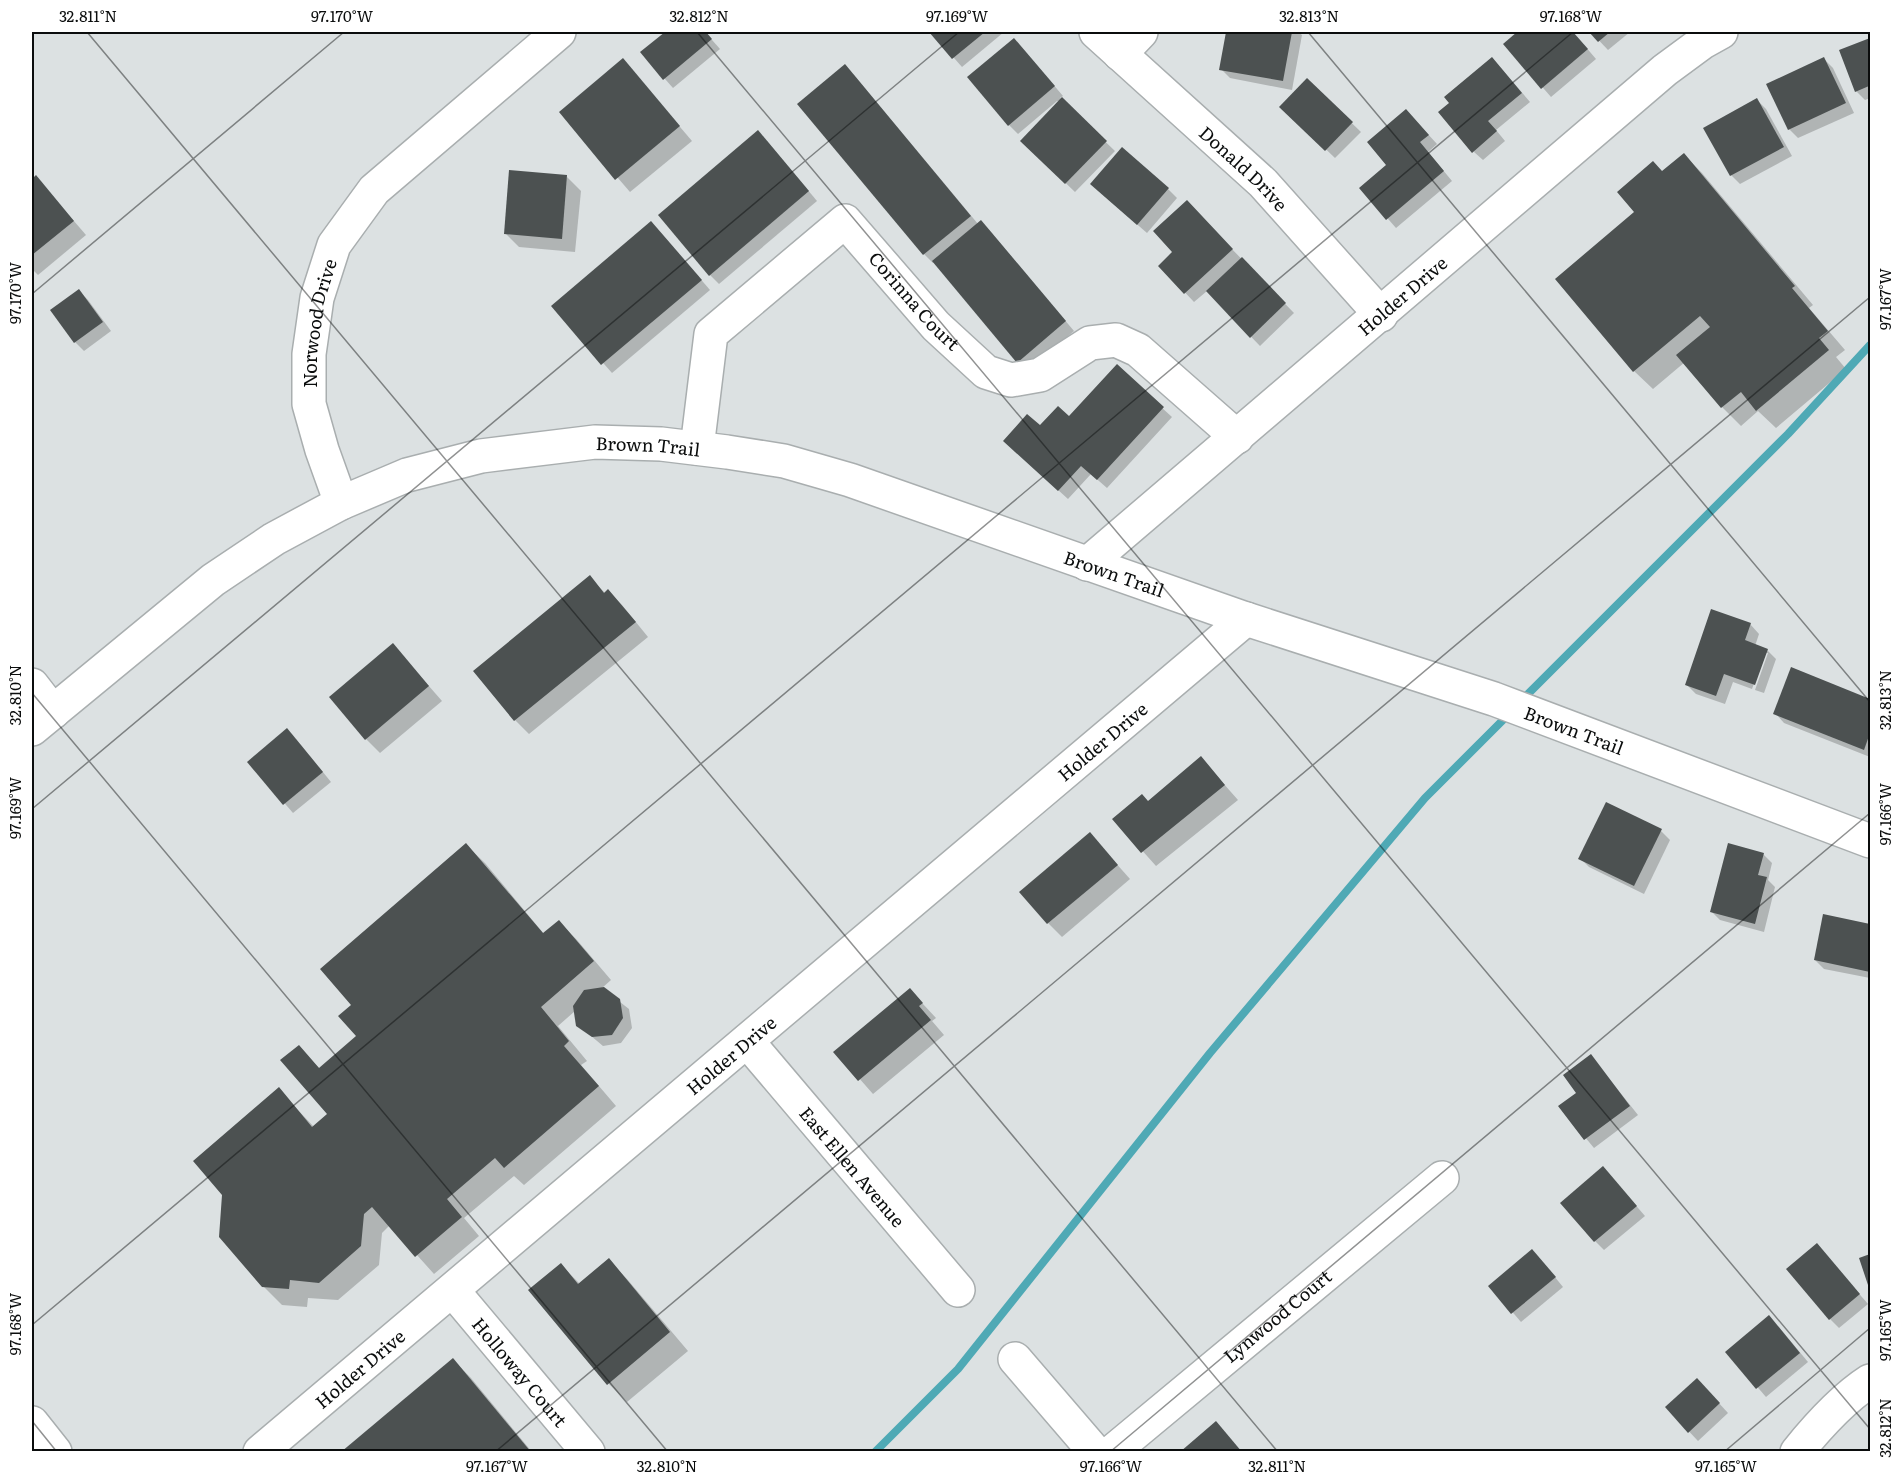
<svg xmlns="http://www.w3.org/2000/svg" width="1902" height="1483" font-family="Literata,serif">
<rect width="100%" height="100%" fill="#dce1e2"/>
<g fill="#0003">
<path d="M668,32H705L720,49L673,88L642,53Z"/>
<path d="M931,32H1004L962,67Z"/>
<path d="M1238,32H1298L1302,35L1292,90L1230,78L1221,69Z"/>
<path d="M1519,32H1541L1543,34L1546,32H1573L1596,59L1551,97L1505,44Z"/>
<path d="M1591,32H1630L1608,50Z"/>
<path d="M1870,40V98L1865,100L1856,91L1841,51Z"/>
<path d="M1023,49L1063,96L1060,98L1115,151L1075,192L1022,141L1059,102L1057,101L1018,134L1009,125Z"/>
<path d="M1824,59L1833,68L1854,113L1798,138L1789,129Z"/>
<path d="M623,60L692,141L630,192L561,112Z"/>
<path d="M1501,68L1530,102L1496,130L1505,141L1483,160L1474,152Z"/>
<path d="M854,75L978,224L981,222L990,231L1074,331L1027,371L935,262L933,263L924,254L799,104Z"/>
<path d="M1307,80L1361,132L1335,158L1282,107Z"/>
<path d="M1757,100L1766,109L1792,156L1740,184L1731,175Z"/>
<path d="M1415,120L1437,144L1428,152L1452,181L1396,228L1361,188L1388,165Z"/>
<path d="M767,141L817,201L719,284L710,275Z"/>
<path d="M1684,155L1702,173L1813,305L1809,308L1845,350L1836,357L1846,369L1776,428L1758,411L1741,426L1722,407L1685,362L1653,389L1634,371L1636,212L1663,172Z"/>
<path d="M36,177L86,235L38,275L32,269V181Z"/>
<path d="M567,177L581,191L575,252L519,247L505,233Z"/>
<path d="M1168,189L1177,198L1147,233L1101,193Z"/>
<path d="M1195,211L1294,313L1260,346L1207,291L1194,302L1160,266L1174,252Z"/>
<path d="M660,232L710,290L612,373L553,306Z"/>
<path d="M79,291L88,300L111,331L84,351L75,342Z"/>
<path d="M1117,367L1172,417L1107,488L1091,474L1068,499L1014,450L1040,428L1069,419Z"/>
<path d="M589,577L605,593L608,591L622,605L648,637L529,734L515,720L475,671Z"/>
<path d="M1750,624L1759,634L1755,646L1767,650L1776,659L1764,693L1755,690L1768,653H1765L1752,689L1733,682L1725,704L1696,694L1687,685Z"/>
<path d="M393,645L442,701L380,753L366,739Z"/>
<path d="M1792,669L1870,700V757L1784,723L1775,713Z"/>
<path d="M296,739L331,782L293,813L249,762Z"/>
<path d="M1201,758L1238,800L1156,866L1114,819L1148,802Z"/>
<path d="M1661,831L1670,840L1644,894L1589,867L1580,858Z"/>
<path d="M1090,834L1130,879L1062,937L1048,923Z"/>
<path d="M466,845L485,863L544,934L559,922L577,940L611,980L602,988L629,1009L632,1028L621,1043L603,1046L578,1025L575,1011L558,1026L587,1061L581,1065L616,1106L524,1185L514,1176L464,1218L479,1236L434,1274L390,1225L382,1233L379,1265L338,1300L308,1298L307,1307L282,1305L263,1286L279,1090L314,1127L329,1115L298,1047L320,1069L358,1037L353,1006Z"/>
<path d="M1763,854L1772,863L1768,880L1775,887L1764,932L1720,920L1711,911Z"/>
<path d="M1824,916L1870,926V978L1824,969L1815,960Z"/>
<path d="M910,990L936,1018L932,1021L944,1035L873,1094L836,1052Z"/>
<path d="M1591,1056L1638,1115L1594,1148L1560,1107L1578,1093Z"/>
<path d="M1612,1178L1645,1216L1604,1250L1595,1241Z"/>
<path d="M1817,1245L1868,1304L1839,1328L1830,1319Z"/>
<path d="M608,1260L627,1279L688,1351L627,1402L609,1384L530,1291L561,1265L580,1284Z"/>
<path d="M1541,1260L1563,1287L1521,1322L1490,1286Z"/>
<path d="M1778,1326L1808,1362L1766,1397L1727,1352Z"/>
<path d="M453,1360L471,1378L532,1452H343Z"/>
<path d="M1706,1389L1728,1413L1698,1441L1667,1408Z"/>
</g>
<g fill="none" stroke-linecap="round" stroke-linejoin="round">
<g stroke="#4fa9b5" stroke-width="8">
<path d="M1522,700L1788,434L1870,345"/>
<path d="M875,1452L958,1369L1210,1053L1425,798L1509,714"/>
</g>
</g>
<g fill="#4c5151">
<path d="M665,32H706L712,39L663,80L640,52Z"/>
<path d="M929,32H985L952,59Z"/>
<path d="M1226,32L1236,33L1237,32H1292L1283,81L1219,70Z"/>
<path d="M1517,32H1573L1588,49L1541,89L1503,44Z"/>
<path d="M1589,32H1610L1598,42Z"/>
<path d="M1014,38L1055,86L1008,126L967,77Z"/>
<path d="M1870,38V91L1869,86L1855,92L1839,50Z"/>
<path d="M1492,57L1522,93L1488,121L1497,131L1472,153L1438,112L1449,103L1444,97Z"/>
<path d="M1824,57L1846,103L1788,130L1766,84Z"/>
<path d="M623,58L680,126L615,180L559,112Z"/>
<path d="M845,64L971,216L923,255L797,104Z"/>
<path d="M1307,78L1353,122L1325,151L1279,107Z"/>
<path d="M1062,97L1107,141L1065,184L1020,141Z"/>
<path d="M1757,98L1784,147L1730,176L1703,128Z"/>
<path d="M1406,109L1429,135L1420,142L1444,171L1386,220L1359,188L1386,165L1367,142Z"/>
<path d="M758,130L809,191L709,276L658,215Z"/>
<path d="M1122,147L1169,188L1137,225L1090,184Z"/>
<path d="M1684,153L1795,286L1792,288L1828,331L1819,338L1829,350L1756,411L1741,392L1721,408L1676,355L1710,327L1700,316L1633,372L1555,279L1634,212L1617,192L1653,161L1662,171Z"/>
<path d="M509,170L567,175L562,239L504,234Z"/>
<path d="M36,175L74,221L32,255V179Z"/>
<path d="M1187,200L1233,249L1184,294L1158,266L1172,252L1153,231Z"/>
<path d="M981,220L1066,321L1017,363L932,261Z"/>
<path d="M651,221L702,280L601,365L551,306Z"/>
<path d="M1242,257L1286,303L1250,338L1206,291Z"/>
<path d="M79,289L103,322L74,343L50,310Z"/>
<path d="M1117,364L1164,407L1097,480L1081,466L1058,491L1003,441L1027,414L1040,425L1058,406L1069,416Z"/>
<path d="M590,575L604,593L608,589L636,622L514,721L473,671Z"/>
<path d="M1711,609L1751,623L1745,640L1768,649L1755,685L1724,674L1716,696L1685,685Z"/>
<path d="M393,643L429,686L365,740L329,697Z"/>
<path d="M1791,667L1870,699V733L1864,750L1773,714Z"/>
<path d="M287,728L323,772L283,805L247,762Z"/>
<path d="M1201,756L1225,785L1141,853L1112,819L1142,794L1148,801Z"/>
<path d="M1606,802L1662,829L1634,886L1578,859Z"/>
<path d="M1090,832L1118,865L1047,924L1019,892Z"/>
<path d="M466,843L543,933L559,920L594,961L541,1007L569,1041L564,1046L599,1086L504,1168L495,1158L447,1199L462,1217L415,1257L372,1207L364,1214L361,1246L319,1283L290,1280L289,1289L262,1287L219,1237L222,1195L193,1161L279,1087L312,1127L327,1114L280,1060L299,1045L319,1068L356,1036L338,1016L351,1005L320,969Z"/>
<path d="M1728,843L1764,853L1758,875L1767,877L1755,924L1710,912Z"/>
<path d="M1823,914L1870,924V972L1814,960Z"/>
<path d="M604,987L620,999L623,1018L612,1035L592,1037L576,1026L573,1006L584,990Z"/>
<path d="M910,988L923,1003L919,1006L931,1020L858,1081L833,1052Z"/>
<path d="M1591,1054L1630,1106L1584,1140L1558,1106L1576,1093L1563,1075Z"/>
<path d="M1603,1166L1637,1206L1594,1242L1560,1203Z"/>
<path d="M1817,1243L1860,1294L1829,1320L1786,1269Z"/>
<path d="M1532,1249L1556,1277L1511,1314L1488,1286Z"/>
<path d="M1870,1254V1291L1859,1258Z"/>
<path d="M609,1258L670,1332L607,1385L528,1290L561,1263L578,1284Z"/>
<path d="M1769,1315L1800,1353L1756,1389L1725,1352Z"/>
<path d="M453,1358L531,1452H341Z"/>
<path d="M1697,1378L1720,1403L1688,1433L1665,1407Z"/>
<path d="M1216,1421L1242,1452H1180Z"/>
</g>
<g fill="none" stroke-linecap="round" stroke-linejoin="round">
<g stroke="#a9aeaf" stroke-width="36">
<g id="street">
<path id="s1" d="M1096,32L1263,183L1381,315"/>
<path d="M1120,54L1141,32"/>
<path id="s2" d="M697,448L711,334L845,221L936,326L986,372L1011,380L1040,375L1090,343L1116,340L1138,350L1237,437"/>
<path id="s3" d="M1087,564L1665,70L1703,42L1721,32"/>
<path d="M32,685L53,712"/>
<path id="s4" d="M747,1041L958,1290"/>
<path id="s5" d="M453,1291L588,1452"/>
<path d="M1015,1359L1095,1452"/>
<path id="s6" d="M260,1452L1246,619"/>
<path id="s7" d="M1112,1452L1442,1178"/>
<path d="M1797,1452C1818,1426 1842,1399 1870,1381"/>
</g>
</g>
<g stroke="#a9aeaf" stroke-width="36">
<g id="secondary">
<path id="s8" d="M341,503L322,450L309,404V354L317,298L334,245L374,190L559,32"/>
<path id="s9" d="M32,729L213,580L274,539L341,503L407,475L481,456L595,442L661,444L727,452L784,461L850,480L1246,619L1494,699L1870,841"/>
</g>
</g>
<g stroke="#a9aeaf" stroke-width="36">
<path id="primary" d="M32,1423L55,1452"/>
</g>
<use href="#street" stroke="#fff" stroke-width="33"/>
<use href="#secondary" stroke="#fff" stroke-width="33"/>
<use href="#primary" stroke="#fff" stroke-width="33"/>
</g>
<path fill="none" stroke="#0b0d0d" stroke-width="1.5" stroke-opacity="0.45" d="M87,32L1278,1452M697,32L1870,1429M1308,32L1870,702M32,294L344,32M32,693L668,1452M32,809L959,32M32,1325L1573,32M32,1421L57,1452M495,1452L1870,297M1110,1452L1870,813M1724,1452L1870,1328"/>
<g text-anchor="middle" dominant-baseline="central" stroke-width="6" stroke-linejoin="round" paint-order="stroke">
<g font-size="18" fill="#0b0d0d" stroke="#fff">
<text stroke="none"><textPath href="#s1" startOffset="201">Donald Drive</textPath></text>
<text stroke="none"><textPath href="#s3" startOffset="414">Holder Drive</textPath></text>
<text stroke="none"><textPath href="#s2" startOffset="396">Corinna Court</textPath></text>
<text stroke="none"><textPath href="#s8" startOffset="186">Norwood Drive</textPath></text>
<text stroke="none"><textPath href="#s9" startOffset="700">Brown Trail</textPath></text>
<text stroke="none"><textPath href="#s9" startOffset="1186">Brown Trail</textPath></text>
<text stroke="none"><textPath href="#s9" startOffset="1672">Brown Trail</textPath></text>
<text stroke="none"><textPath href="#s6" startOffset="1102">Holder Drive</textPath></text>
<text stroke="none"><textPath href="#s6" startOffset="616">Holder Drive</textPath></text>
<text stroke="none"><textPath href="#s4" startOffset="164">East Ellen Avenue</textPath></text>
<text stroke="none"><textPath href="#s7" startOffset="214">Lynwood Court</textPath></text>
<text stroke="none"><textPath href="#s6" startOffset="130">Holder Drive</textPath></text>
<text stroke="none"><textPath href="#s5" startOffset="105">Holloway Court</textPath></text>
</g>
</g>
<rect width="1902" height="1483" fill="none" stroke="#ffffff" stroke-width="66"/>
<rect x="33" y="33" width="1836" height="1417" fill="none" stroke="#0b0d0d" stroke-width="2"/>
<g font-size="15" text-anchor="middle" fill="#0b0d0d">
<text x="88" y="22">32.811°N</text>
<text x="342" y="22">97.170°W</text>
<text x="699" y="22">32.812°N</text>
<text x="957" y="22">97.169°W</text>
<text x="1309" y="22">32.813°N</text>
<text x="1571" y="22">97.168°W</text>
<text transform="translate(16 293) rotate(-90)" y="5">97.170°W</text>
<text transform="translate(1886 299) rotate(-90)" y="5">97.167°W</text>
<text transform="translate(16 695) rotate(-90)" y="5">32.810°N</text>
<text transform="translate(1886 700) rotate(-90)" y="5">32.813°N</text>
<text transform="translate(16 808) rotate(-90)" y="5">97.169°W</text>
<text transform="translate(1886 814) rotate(-90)" y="5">97.166°W</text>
<text transform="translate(16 1324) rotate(-90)" y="5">97.168°W</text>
<text transform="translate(1886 1330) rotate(-90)" y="5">97.165°W</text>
<text transform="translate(1886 1428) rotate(-90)" y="5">32.812°N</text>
<text x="497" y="1472">97.167°W</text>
<text x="667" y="1472">32.810°N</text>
<text x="1111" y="1472">97.166°W</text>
<text x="1277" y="1472">32.811°N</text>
<text x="1726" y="1472">97.165°W</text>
</g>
</svg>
